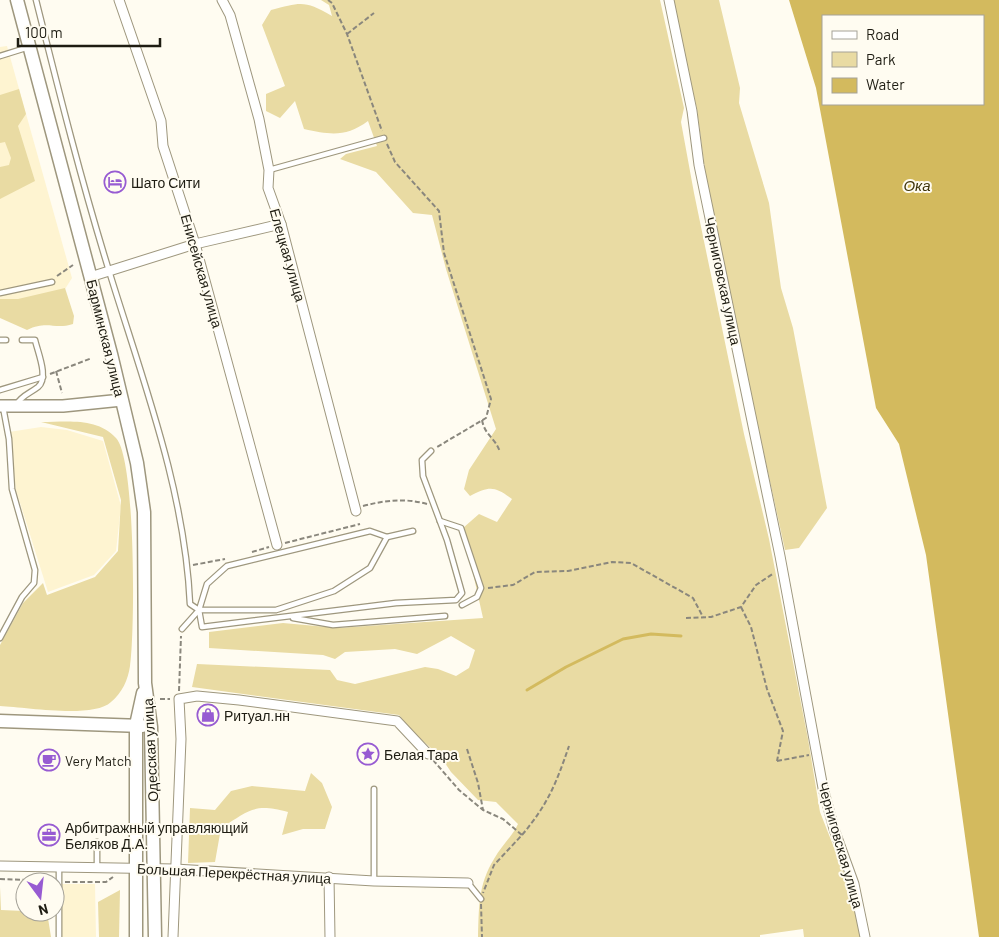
<svg xmlns="http://www.w3.org/2000/svg" width="999" height="937" font-family="Barlow,sans-serif">
<rect width="100%" height="100%" fill="#fffcf1"/>
<g fill="#fef4d1">
<path d="M7,46L72,278L51,311L0,309V47Z"/>
<path d="M41,427L67,430L103,441L121,506L116,551L94,575L48,592L16,490L9,432Z"/>
<path d="M55,884H95L96,937H56Z"/>
</g>
<g fill="#e9dba3">
<path d="M321,0H660L684,108L681,122L694,193L744,434L769,539L808,739L820,812L855,901L861,937H804L803,929L760,935V937H478C479,907 478,885 494,859C501,846 512,837 518,824L496,802L478,800L451,772L441,757L413,732L399,715L192,687L197,664L330,670L337,680L355,684L425,667L438,669L456,676L469,668L475,650L451,636L417,654L395,649L345,652L335,659L323,655L209,648V632L283,623L338,628L483,618L463,528L479,514L497,522L512,499C494,486 490,486 470,496L464,489L469,470L496,429L446,269L432,215L413,213L376,172L340,159L346,154L377,146L368,121C346,137 331,135 304,129L295,101L280,118L266,111V94L285,86L262,25L271,10C301,2 305,0 332,16L329,5Z"/>
<path d="M671,0H719L740,88L739,103L769,203L781,288L793,328L827,508L799,548L785,550L723,266L705,170L697,109Z"/>
<path d="M19,89L26,114L18,126L35,181L0,199V167L9,165L11,158L5,142L0,143V95Z"/>
<path d="M65,288L74,316L73,324C54,330 48,320 27,330L0,318V299H18Z"/>
<path d="M41,422C67,422 97,417 116,438C136,459 135,632 130,666C128,680 122,693 111,702C93,719 25,707 0,706V645L23,603L43,583L47,595L95,577L118,551L121,500L103,437Z"/>
<path d="M311,773L322,783L332,807L325,829H303L282,835L288,812C254,803 250,810 221,828L215,862L188,863L190,808L215,810L231,791L252,786L305,791Z"/>
<path d="M0,887L1,910L47,912L51,937H0Z"/>
<path d="M120,890L119,937H99L98,902Z"/>
</g>
<path fill="#d3ba5e" fill-rule="evenodd" d="M789,0H999V937H979L926,555L899,444L876,408L816,88ZM823,16H983V104H823Z"/>
<g fill="none" stroke-linecap="round" stroke-linejoin="round">
<path stroke="#d3ba5e" stroke-width="3" d="M527,690L566,667L623,639L651,634L681,636"/>
<g stroke="#9e977e" stroke-width="7">
<g id="service">
<path d="M36,0C59,92 82,184 110,274C143,381 185,491 190,604L199,610L202,627L396,603L456,600L462,593L447,540L423,476L422,460L431,451"/>
<path d="M0,56L29,47"/>
<path d="M269,170L384,138"/>
<path d="M0,293L52,282"/>
<path d="M0,340H6"/>
<path d="M0,390L43,377"/>
<path d="M16,405C22,395 29,394 38,387C49,378 38,353 35,340H22"/>
<path d="M440,521L461,528L481,588L477,597L462,605"/>
<path d="M387,537L413,531"/>
<path d="M293,618L333,625L445,616"/>
<path d="M182,629L199,610H276L334,591L370,568L387,537L370,531L227,566L207,584L199,610"/>
<path d="M0,638L22,597L34,583L35,570L12,489L9,439L3,407"/>
<path d="M59,867V937"/>
<path d="M97,868V842"/>
<path d="M374,881V789"/>
<path d="M468,883L481,899"/>
</g>
</g>
<g stroke="#9e977e" stroke-width="11">
<g id="minor">
<path d="M119,0L161,121L163,146L195,244L277,545"/>
<path d="M222,0L230,15L259,119L269,170L268,188L281,224L356,511"/>
<path d="M669,0L692,111L699,165L780,556L823,788L834,829L854,884L865,937"/>
<path d="M90,277L195,244L281,224"/>
<path d="M0,866L175,869L374,881L468,883"/>
<path d="M329,877L330,937"/>
<path d="M173,937L181,739L179,699L197,696L239,700L397,721L428,754"/>
</g>
</g>
<g stroke="#9e977e" stroke-width="14">
<path id="tertiary" d="M0,406H63L122,400"/>
</g>
<g stroke="#9e977e" stroke-width="15">
<g id="secondary">
<path d="M17,0L111,354L137,463L144,512L145,683L151,727L155,937"/>
<path d="M0,721L142,726"/>
<path d="M136,937V725L143,693"/>
</g>
</g>
<g stroke="#8a877d" stroke-width="2" stroke-dasharray="5 2.5" stroke-linecap="butt">
<path d="M328,0L332,3L347,34L382,131"/>
<path d="M347,34L374,13"/>
<path d="M387,144L395,162L439,211L444,253L491,399L486,418L437,447"/>
<path d="M57,276L73,265"/>
<path d="M56,371L62,393"/>
<path d="M50,374L92,358"/>
<path d="M482,420C485,436 495,437 500,452"/>
<path d="M363,506C386,500 405,498 427,504"/>
<path d="M285,543L360,524"/>
<path d="M252,552L269,547"/>
<path d="M193,565L225,559"/>
<path d="M488,588L513,585L535,572L568,571L612,562L631,563L693,598L703,617"/>
<path d="M741,607L751,627L767,689L783,731L777,761"/>
<path d="M686,618L711,617L741,607L756,585L774,573"/>
<path d="M179,691L181,636"/>
<path d="M160,699H170"/>
<path d="M467,749L478,783L483,810"/>
<path d="M433,760L459,790L483,810L503,819L522,835L494,865L483,893"/>
<path d="M777,761L809,755"/>
<path d="M522,835C548,804 556,784 569,746"/>
<path d="M0,879L52,881"/>
<path d="M65,882H106L113,877"/>
<path d="M481,904L482,937"/>
</g>
<use href="#service" stroke="#fff" stroke-width="4.5"/>
<use href="#minor" stroke="#fff" stroke-width="9"/>
<use href="#tertiary" stroke="#fff" stroke-width="11"/>
<use href="#secondary" stroke="#fff" stroke-width="12"/>
</g>
<defs>
<g id="hotel-ring" transform="scale(1.125)"><circle r="9.5" fill="#fffcf1" stroke="#975bd2" stroke-width="1.5"/><path d="M-6-4.5h1.5V1H6V5H4.5V3h-9V5H-6ZM-4 0a1.8 1.8 0 1 1 3.6 0ZM.5 0V-2.5h3Q6-2.5 6 0Z" fill="#975bd2"/></g>
<g id="shop-ring" transform="scale(1.125)"><circle r="9.5" fill="#fffcf1" stroke="#975bd2" stroke-width="1.5"/><path d="M-5-2.5h2.3a2.7 3.5 0 0 1 5.4 0H5L5.5 6h-11ZM-1.5-2.5h3a1.5 2.3 0 0 0-3 0Z" fill="#975bd2"/></g>
<g id="sight-ring" transform="scale(1.125)"><circle r="9.5" fill="#fffcf1" stroke="#975bd2" stroke-width="1.5"/><path d="M0-6L1.8-2.2L6-1.7L2.9 1.2L3.7 5.4L0 3.3L-3.7 5.4L-2.9 1.2L-6-1.7L-1.8-2.2Z" fill="#975bd2"/></g>
<g id="cafe-ring" transform="scale(1.125)"><circle r="9.5" fill="#fffcf1" stroke="#975bd2" stroke-width="1.5"/><path d="M-5.5-4.5H6V0H3Q3 3.5 0 3.5H-2.5Q-5.5 3.5-5.5 0ZM3-3.2v2h1.7v-2ZM-6 4.5H4V6H-6Z" fill="#975bd2"/></g>
<g id="office-ring" transform="scale(1.125)"><circle r="9.5" fill="#fffcf1" stroke="#975bd2" stroke-width="1.5"/><path d="M-6-3h4V-5.5h4V-3h4V5H-6ZM-1-4.5V-3h2v-1.5ZM-6 0V1H6V0Z" fill="#975bd2"/></g>
</defs>
<g fill-rule="evenodd">
<use href="#hotel-ring" x="115" y="182"/>
<use href="#shop-ring" x="208" y="715"/>
<use href="#sight-ring" x="368" y="754"/>
<use href="#cafe-ring" x="49" y="760"/>
<use href="#office-ring" x="49" y="835"/>
</g>
<g text-anchor="middle" dominant-baseline="central" stroke-width="4" stroke-linejoin="round" paint-order="stroke">
<g font-size="14" fill="#1e1c12" stroke="#fffcf1" text-anchor="start">
<text x="131" y="182">Шато Сити</text>
<text x="224" y="715">Ритуал.нн</text>
<text x="384" y="754">Белая Тара</text>
<text x="65" y="760">Very Match</text>
<text x="65" y="827">Арбитражный управляющий<tspan x="65" dy="16">Беляков Д.А.</tspan></text>
</g>
<g font-size="14" fill="#1e1c12" stroke="#fffcf1">
<text transform="translate(288 255) rotate(74)">Елецкая улица</text>
<text transform="translate(202 271) rotate(74)">Енисейская улица</text>
<text transform="translate(723 281) rotate(78)">Черниговская улица</text>
<text transform="translate(106 338) rotate(76)">Барминская улица</text>
<text transform="translate(150 750) rotate(-93)">Одесская улица</text>
<text transform="translate(841 845) rotate(74)">Черниговская улица</text>
<text transform="translate(234 873) rotate(3)">Большая Перекрёстная улица</text>
</g>
<g font-size="15" font-style="italic" fill="#40360d" stroke="#fffcf1">
<text x="917" y="185">Ока</text>
</g>
</g>
<rect x="822" y="15" width="162" height="90" fill="#fffcf1" stroke="#a5a298"/>
<rect x="832" y="31" width="25" height="8" fill="#ffffff" stroke="#a5a298"/>
<text x="866" y="40" font-size="15" fill="#1e1c12">Road</text>
<rect x="832" y="52" width="25" height="15" fill="#e9dba3" stroke="#a5a298"/>
<text x="866" y="65" font-size="15" fill="#1e1c12">Park</text>
<rect x="832" y="78" width="25" height="15" fill="#d3ba5e" stroke="#a5a298"/>
<text x="866" y="90" font-size="15" fill="#1e1c12">Water</text>
<g transform="translate(40 897) rotate(165)"><circle r="24" fill="#fffcf1" stroke="#a5a298"/>
<path d="M0-4L9 19L0 12L-9 19Z" fill="#975bd2"/>
<text y="-8" font-size="14" font-weight="bold" text-anchor="middle" fill="#1e1c12">N</text>
</g>
<path d="M18 38v8h142v-8" fill="none" stroke="#1e1c12" stroke-width="2.5"/>
<text x="25" y="38" font-size="15" fill="#1e1c12" stroke="#fffcf1" stroke-width="4" paint-order="stroke">100 m</text>
</svg>
